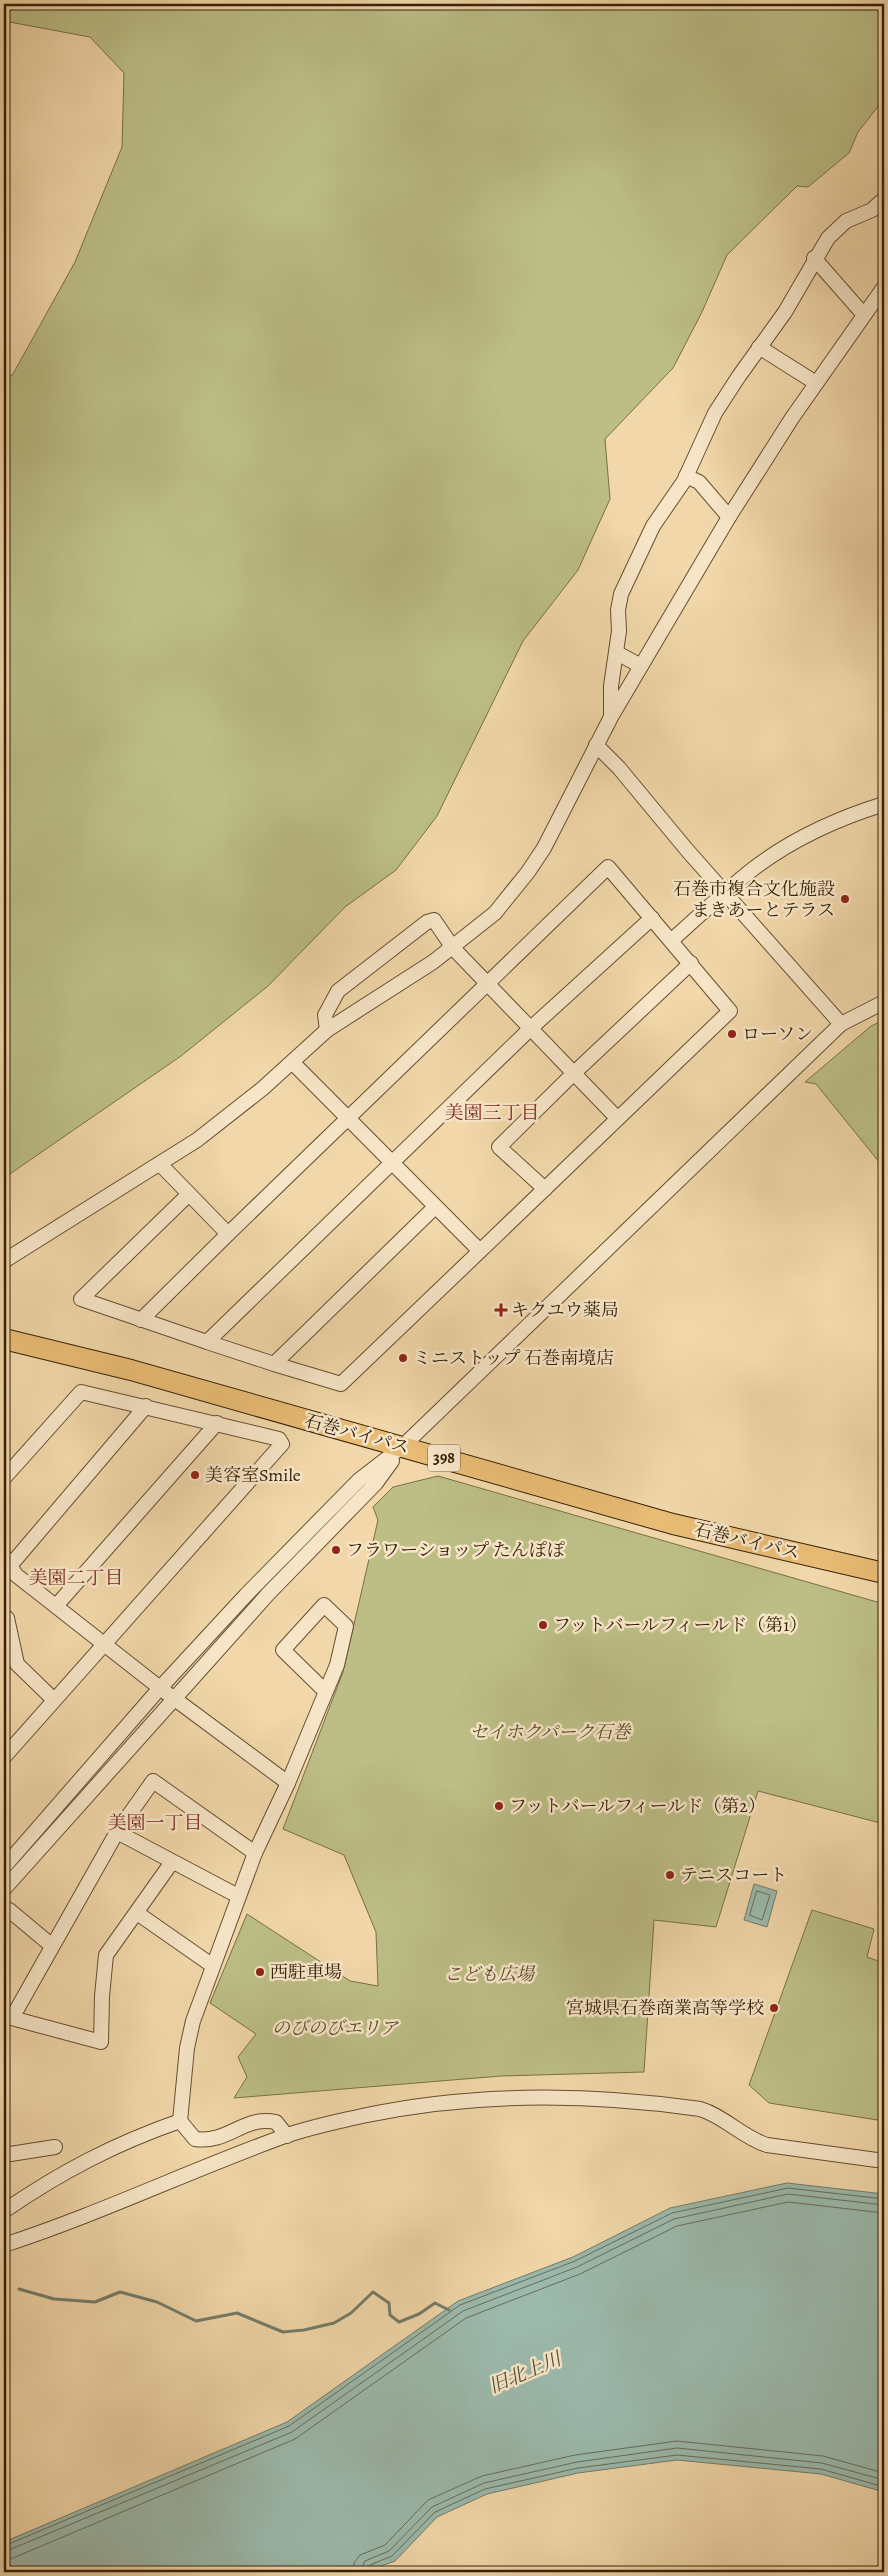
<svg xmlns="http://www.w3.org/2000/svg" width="888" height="2576" font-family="Alegreya,'Noto Serif JP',serif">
<rect width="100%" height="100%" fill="#f1d7a9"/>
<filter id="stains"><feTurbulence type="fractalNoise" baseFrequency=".004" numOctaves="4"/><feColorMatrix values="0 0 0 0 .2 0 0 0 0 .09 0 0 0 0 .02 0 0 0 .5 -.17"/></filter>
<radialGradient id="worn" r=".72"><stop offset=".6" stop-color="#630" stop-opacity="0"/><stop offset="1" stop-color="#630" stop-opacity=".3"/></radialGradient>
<g fill="#bcbe86" stroke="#796f47">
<path d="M4,4H884V99L858,132L849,153L808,187L797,186L727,255L702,312L673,368L605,439L610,499L578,570L523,641L437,816L396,870L345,907L268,986L181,1056L4,1178V381L13,374L75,262L122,147L124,73L90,37L4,21Z"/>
<path d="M884,1020V1168L816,1084L805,1082L871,1026Z"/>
<path d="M438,1476L884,1604V1824L758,1791L716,1927L654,1920L644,2072L501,2076L234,2098L247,2077L238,2057L256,2034L210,2003L247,1914L350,1981L378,1986L376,1932L344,1855L283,1829L343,1672L378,1520L373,1507L393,1487Z"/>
<path d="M812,1910L874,1929L867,1957L884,1963V2121L769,2103L749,2085Z"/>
</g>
<g fill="#9bb9ac" stroke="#737c6a">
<path d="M754,1884L777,1891L767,1927L744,1920Z"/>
<path d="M787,2183L884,2194V2492L821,2474L677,2460L578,2473L487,2494L437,2517L395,2561L373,2569L370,2572H4V2542L287,2422L458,2301L573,2257L670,2208Z"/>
</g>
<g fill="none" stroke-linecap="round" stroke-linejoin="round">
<g stroke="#686c5a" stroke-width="1">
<path d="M757,1891L770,1895L762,1920L750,1915Z"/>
<path d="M4,2546L289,2426L460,2305L575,2261L672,2213L788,2188L884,2199"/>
<path d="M4,2552L292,2432L463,2311L577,2267L674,2219L788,2194L884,2205"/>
<path d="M4,2560L13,2558L295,2439L466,2318L580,2274L677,2226L788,2202L884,2213"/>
<path d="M353,2572L354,2563L360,2555L385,2545L428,2500L482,2476L575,2455L677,2441L823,2456L884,2473"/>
<path d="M360,2572L365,2561L389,2551L432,2507L484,2483L577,2462L677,2448L822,2463L884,2480"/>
<path d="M366,2572L370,2565L392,2556L435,2512L485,2489L578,2468L677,2455L821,2469L884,2487"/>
</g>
<path stroke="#737c6a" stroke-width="3" d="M19,2289L54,2299L95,2302L120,2292L157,2302L196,2321L237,2313L283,2332L304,2330L334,2323L351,2313L373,2292L389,2303L390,2315L399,2322L419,2314L435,2303L449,2310"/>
<g stroke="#654e30" stroke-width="16">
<g id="minor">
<path d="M814,258L864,315"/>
<path d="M759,347L816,383"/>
<path d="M686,476L699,482L729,517"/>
<path d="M617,653L641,666"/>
<path d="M611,716V686L619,631L618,610L621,594L653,526L684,481L715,413L739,376L785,312L828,238L846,221L872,210L884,199"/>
<path d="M596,745L619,768L687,850L841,1024"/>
<path d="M672,940C699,916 725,891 753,869C792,839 839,818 884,804"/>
<path d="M327,1030L325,1015L338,991L427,922L434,920L453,948L617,1118"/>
<path d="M160,1164L228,1234L608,867L730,1011L480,1251L292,1062"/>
<path d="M545,1189L499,1147L574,1073L691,963"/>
<path d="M188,1195L81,1299L207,1342L531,1028L652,918"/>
<path d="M4,1261L197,1140L262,1089L327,1030L433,962L495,913L528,872L544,848L611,717L729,517L792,418L884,287"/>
<path d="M141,1320L228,1234"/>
<path d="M207,1342L274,1364L435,1207"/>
<path d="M274,1364L341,1384L480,1251"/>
<path d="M4,1478L81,1392L279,1439L282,1444L4,1757"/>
<path d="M4,1556L16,1575L160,1688L288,1783L255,1853L193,2021L187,2048L180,2121"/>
<path d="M9,1567L146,1406"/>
<path d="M56,1606L217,1423"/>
<path d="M4,1619L7,1618L17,1664L53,1699"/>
<path d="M288,1783L337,1665L346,1626L324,1605L283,1650L325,1691"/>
<path d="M117,1832L238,1896"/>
<path d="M4,1867L160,1688L246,1595L359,1480L403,1446L841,1024L884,1002"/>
<path d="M4,1889L268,1594L376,1483L392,1461"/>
<path d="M137,1913L213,1966"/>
<path d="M4,1916L9,1910L51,1945"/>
<path d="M4,2016L101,2042L102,1996L106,1955L172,1862"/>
<path d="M12,2018L117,1832L153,1781L255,1853"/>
<path d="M4,2155L55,2147"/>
<path d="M4,2211C61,2172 114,2144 180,2121L195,2139C228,2144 244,2115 276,2122L287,2136"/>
<path d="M4,2245C99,2214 191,2170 285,2136C310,2127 336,2122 362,2116C474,2092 586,2093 700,2109C724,2116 742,2137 767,2145L884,2161"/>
</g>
</g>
<g stroke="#362008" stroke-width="22">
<path id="highway" d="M4,1339L131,1370L673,1524L884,1573"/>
</g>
<use href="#minor" stroke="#f6e5c7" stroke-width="14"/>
<use href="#highway" stroke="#e8bc74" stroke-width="20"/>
</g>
<g fill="#8f2418" stroke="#f6e5c7" stroke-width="2">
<circle cx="845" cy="899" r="5"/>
<circle cx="732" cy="1034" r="5"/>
<path d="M498.5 1302.5h5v5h5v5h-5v5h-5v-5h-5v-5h5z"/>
<circle cx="403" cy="1358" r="5"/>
<circle cx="195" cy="1475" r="5"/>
<circle cx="336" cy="1550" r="5"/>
<circle cx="543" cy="1625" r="5"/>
<circle cx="499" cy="1806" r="5"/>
<circle cx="670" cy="1875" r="5"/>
<circle cx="260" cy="1972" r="5"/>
<circle cx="774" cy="2008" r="5"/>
</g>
<g text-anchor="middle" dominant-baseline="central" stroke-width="5" stroke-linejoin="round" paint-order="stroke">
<rect fill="#f6e5c7" stroke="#705b41" stroke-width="1" x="428" y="1444.5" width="32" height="27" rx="4"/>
<g font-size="16" font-weight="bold" fill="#362008">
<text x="444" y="1458">398</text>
</g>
<g font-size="18" fill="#362008" stroke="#f6e5c7" text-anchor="start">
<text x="835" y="889" text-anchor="end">石巻市複合文化施設<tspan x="835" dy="21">まきあーとテラス</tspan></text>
<text x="742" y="1034">ローソン</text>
<text x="511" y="1310">キクユウ薬局</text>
<text x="413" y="1358">ミニストップ 石巻南境店</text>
<text x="205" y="1475">美容室Smile</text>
<text x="346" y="1550">フラワーショップ たんぽぽ</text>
<text x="553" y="1625">フットバールフィールド（第1）</text>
<text x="509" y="1806">フットバールフィールド（第2）</text>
<text x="680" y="1875">テニスコート</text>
<text x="270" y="1972">西駐車場</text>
<text x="764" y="2008" text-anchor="end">宮城県石巻商業高等学校</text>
</g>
<g font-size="18" fill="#362008" stroke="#f6e5c7">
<text transform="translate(357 1434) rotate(15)">石巻バイパス</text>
<text transform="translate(747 1541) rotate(13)">石巻バイパス</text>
</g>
<g font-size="18" font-style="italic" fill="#584828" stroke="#f6e5c7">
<text x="550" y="1732">セイホクパーク石巻</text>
<text x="489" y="1974">こども広場</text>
<text x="335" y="2028">のびのびエリア</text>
</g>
<g font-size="19" fill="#7a1f14" stroke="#f6e5c7">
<text x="492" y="1113">美園三丁目</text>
<text x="76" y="1578">美園二丁目</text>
<text x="155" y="1823">美園一丁目</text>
</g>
<g font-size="19" font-style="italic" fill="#544e39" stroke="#f6e5c7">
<text transform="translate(525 2373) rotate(-23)">旧北上川</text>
</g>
</g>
<rect width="888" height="2576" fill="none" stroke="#f1d7a9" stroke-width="20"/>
<rect x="5" y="5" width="878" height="2566" fill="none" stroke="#362008" stroke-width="2.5"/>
<rect x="10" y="10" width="868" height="2556" fill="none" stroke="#362008"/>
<rect width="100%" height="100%" filter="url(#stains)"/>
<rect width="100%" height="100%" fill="url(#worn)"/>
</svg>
